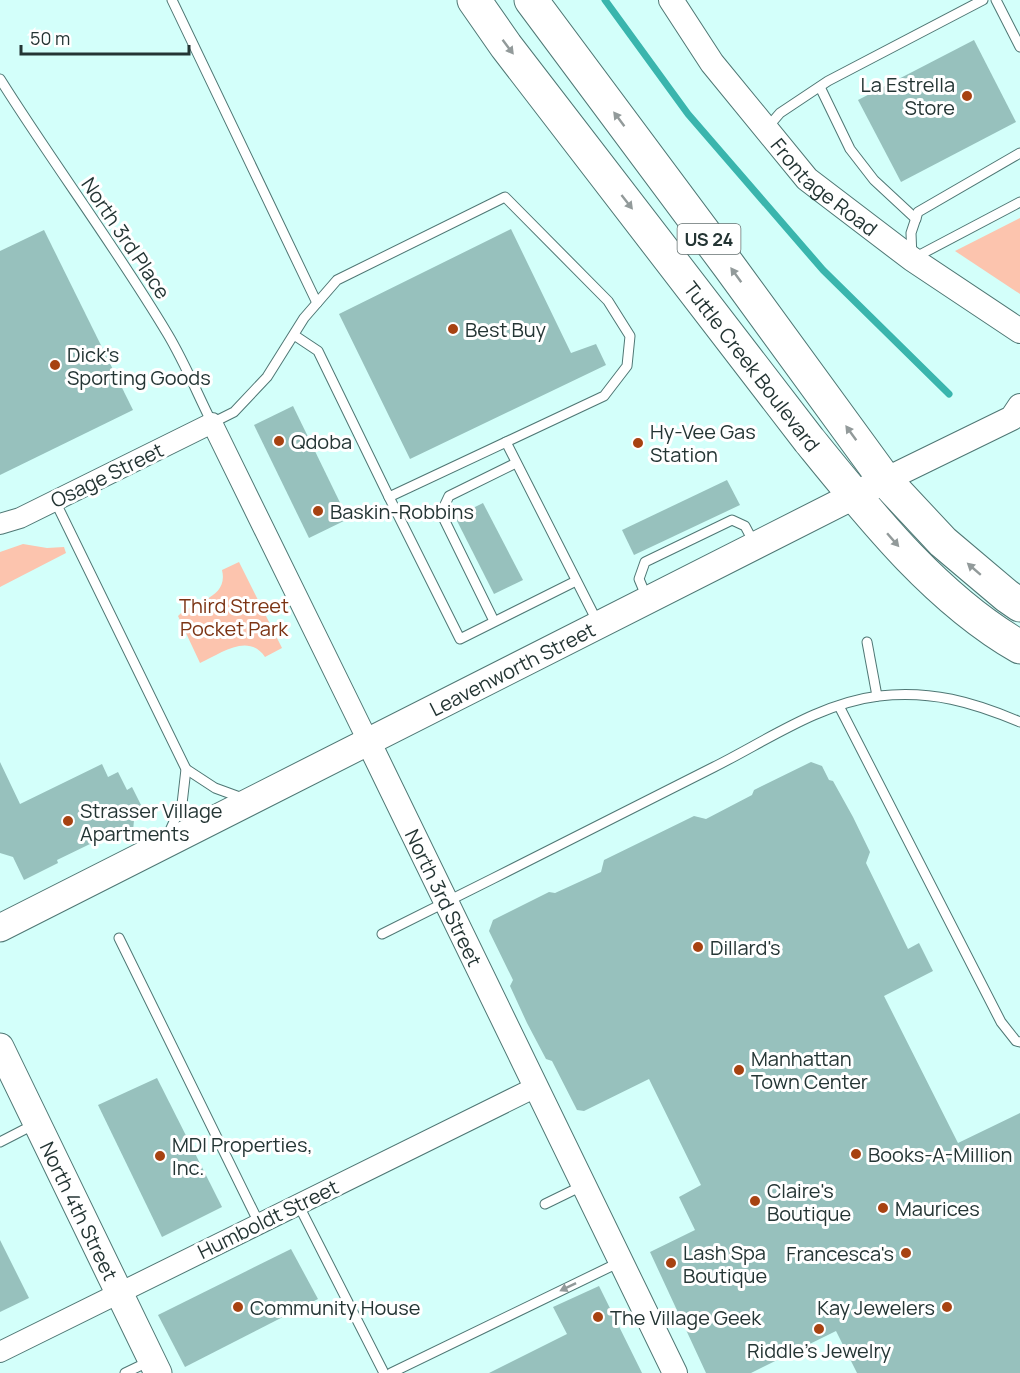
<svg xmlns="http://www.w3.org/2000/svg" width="1020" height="1373" font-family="Manrope,sans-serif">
<rect width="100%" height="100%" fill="#d3fffa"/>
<g fill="#fcc4ae">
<path d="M1020,218V294L955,251Z"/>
<path d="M23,544L47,548L64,547L66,553L0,587V552Z"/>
<path d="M239,562L282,648L265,657C248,632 220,654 200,663L178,616C193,601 229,599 222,570Z"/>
</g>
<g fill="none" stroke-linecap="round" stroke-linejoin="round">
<path stroke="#3ab5ad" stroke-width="7" d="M605,0L688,114L823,270L949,394"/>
</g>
<g fill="#97c1bd">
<path d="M974,40L1016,122L901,182L858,100Z"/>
<path d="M511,229L571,353L596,344L606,365L410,459L339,314Z"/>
<path d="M44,230L133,410L0,475V251Z"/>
<path d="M293,406L348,519L309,538L254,425Z"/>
<path d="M727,480L740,505L634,555L622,530Z"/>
<path d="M483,503L523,580L494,594L455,517Z"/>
<path d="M0,762L20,804L102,764L108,777L118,772L127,790L132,787L146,815L134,820L133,831L123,828L57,860L58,863L24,880L13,857L0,853Z"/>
<path d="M811,762L822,766L829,780L833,781L853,817L870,852L866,863L908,949L919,943L933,971L884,996L958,1143L1020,1113V1373H857L836,1331L751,1373H706L650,1252L695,1230L679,1197L701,1185L649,1079L584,1111L577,1110L552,1061L546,1059L527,1023L510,986L513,980L489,931L493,920L549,892L555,893L601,872L604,860L694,816L706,819L752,795L754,790Z"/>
<path d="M157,1078L222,1207L162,1237L98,1105Z"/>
<path d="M0,1240L29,1298L0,1312Z"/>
<path d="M291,1249L318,1299L185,1367L158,1315Z"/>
<path d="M599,1286L642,1373H489L567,1334L553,1307Z"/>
</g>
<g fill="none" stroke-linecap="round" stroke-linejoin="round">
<g stroke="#4f7774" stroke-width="11">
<g id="service">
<path d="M172,0L317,303"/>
<path d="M996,0L1020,47"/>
<path d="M0,79C54,165 115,246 167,333C184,361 197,393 212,423L234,412L267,377L304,318L337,280L505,197L608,301L630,336L627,366L604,396L389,497L318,351L294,335"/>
<path d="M820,87L850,149L874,180L916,219"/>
<path d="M767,128L780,113L828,81L983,0"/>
<path d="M1020,153L918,212L911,233L912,259L1020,202"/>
<path d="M506,442L598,623"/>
<path d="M389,497L460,639L576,581"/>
<path d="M55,501L186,769L182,804L167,837"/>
<path d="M647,598L639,579L645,562L732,520L745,526L754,543"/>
<path d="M494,621L441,513L449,496L516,463"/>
<path d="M867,642L877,696"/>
<path d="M839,706L1001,1022L1016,1041L1020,1042"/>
<path d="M186,769L215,788L245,799"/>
<path d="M382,934C493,879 603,823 714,767C766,741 820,703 879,696C931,690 973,702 1020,722"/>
<path d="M119,938L259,1223"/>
<path d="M0,1142L35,1124"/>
<path d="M298,1204L384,1373"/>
<path d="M545,1204L584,1185"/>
<path d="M125,1373L150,1361"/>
<path d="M391,1373L620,1262"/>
</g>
</g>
<g stroke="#4f7774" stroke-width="22">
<g id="minor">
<path d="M0,524L20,518L212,423L368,741"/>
<path d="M0,1352L536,1087"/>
</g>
</g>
<g stroke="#4f7774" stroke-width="26">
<g id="tertiary">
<path id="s1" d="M671,0L712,63L807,179L912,259L1020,331"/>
<path d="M885,480L1012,418L1020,406"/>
<path id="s2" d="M368,741L675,1373"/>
</g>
</g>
<g stroke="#4f7774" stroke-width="29">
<g id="secondary">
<path id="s3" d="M0,928L871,487"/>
<path id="s4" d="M0,1047L158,1373"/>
</g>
</g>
<g stroke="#4f7774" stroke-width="35">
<g id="trunk">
<path id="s5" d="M474,0L506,46L809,440C869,514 936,599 1020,647"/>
<path d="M531,0L729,266L885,480L943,542L1007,596L1020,605"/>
</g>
</g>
<use href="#service" stroke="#fff" stroke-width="9"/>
<use href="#minor" stroke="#fff" stroke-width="20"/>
<use href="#tertiary" stroke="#fff" stroke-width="24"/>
<use href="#secondary" stroke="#fff" stroke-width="27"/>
<use href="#trunk" stroke="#fff" stroke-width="33"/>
</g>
<defs><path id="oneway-solid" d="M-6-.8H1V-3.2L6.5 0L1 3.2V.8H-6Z" transform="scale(1.5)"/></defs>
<g fill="#929a9a">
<use href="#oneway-solid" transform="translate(508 47) rotate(53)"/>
<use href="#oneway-solid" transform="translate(619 119) rotate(-127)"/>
<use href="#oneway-solid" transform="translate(627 202) rotate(52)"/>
<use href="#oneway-solid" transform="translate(736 275) rotate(-126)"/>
<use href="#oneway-solid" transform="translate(851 433) rotate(-126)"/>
<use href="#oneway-solid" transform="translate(893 540) rotate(49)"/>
<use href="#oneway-solid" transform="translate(974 569) rotate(-139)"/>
<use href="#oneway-solid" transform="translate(568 1287) rotate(154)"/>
</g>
<g fill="#a74211" stroke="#fff" stroke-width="2">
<circle cx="967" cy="96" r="6"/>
<circle cx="453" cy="329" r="6"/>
<circle cx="55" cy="365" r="6"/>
<circle cx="279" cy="441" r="6"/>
<circle cx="638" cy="443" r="6"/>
<circle cx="318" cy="511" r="6"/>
<circle cx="68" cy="821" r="6"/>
<circle cx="698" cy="947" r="6"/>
<circle cx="739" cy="1070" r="6"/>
<circle cx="856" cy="1154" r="6"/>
<circle cx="160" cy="1156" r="6"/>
<circle cx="755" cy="1201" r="6"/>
<circle cx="883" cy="1208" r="6"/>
<circle cx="906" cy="1253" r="6"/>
<circle cx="671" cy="1263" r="6"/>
<circle cx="238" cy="1307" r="6"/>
<circle cx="947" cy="1307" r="6"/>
<circle cx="598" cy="1317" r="6"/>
<circle cx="819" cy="1329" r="6"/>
</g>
<g text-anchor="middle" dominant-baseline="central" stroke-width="6" stroke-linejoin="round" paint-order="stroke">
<rect fill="#fff" stroke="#667271" stroke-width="1.5" x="677.5" y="224" width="63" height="30" rx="4.5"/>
<g font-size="18" font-weight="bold" fill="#243534">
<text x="709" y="239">US 24</text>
</g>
<g font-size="20" fill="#243534" stroke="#fff" text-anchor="start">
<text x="955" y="84" text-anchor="end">La Estrella<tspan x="955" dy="23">Store</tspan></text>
<text x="465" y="329">Best Buy</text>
<text x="67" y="354">Dick's<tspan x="67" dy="23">Sporting Goods</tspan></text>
<text x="650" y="431">Hy-Vee Gas<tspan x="650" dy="23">Station</tspan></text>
<text x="291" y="441">Qdoba</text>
<text x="330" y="511">Baskin-Robbins</text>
<text x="80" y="810">Strasser Village<tspan x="80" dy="23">Apartments</tspan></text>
<text x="710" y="947">Dillard's</text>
<text x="751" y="1058">Manhattan<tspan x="751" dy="23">Town Center</tspan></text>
<text x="172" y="1144">MDI Properties,<tspan x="172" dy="23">Inc.</tspan></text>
<text x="868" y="1154">Books-A-Million</text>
<text x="767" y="1190">Claire's<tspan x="767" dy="23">Boutique</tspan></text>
<text x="895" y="1208">Maurices</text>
<text x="683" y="1252">Lash Spa<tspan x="683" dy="23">Boutique</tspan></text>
<text x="894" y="1253" text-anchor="end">Francesca's</text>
<text x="250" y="1307">Community House</text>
<text x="935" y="1307" text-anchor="end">Kay Jewelers</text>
<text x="610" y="1317">The Village Geek</text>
<text x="819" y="1350" text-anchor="middle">Riddle's Jewelry</text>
</g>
<g font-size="20" fill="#243534" stroke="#fff">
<text stroke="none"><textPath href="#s1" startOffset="243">Frontage Road</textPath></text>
<text transform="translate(126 238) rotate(56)">North 3rd Place</text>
<text stroke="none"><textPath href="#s5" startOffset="460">Tuttle Creek Boulevard</textPath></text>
<text transform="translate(107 475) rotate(-26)">Osage Street</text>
<text stroke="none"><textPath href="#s3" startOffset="574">Leavenworth Street</textPath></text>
<text stroke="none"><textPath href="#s2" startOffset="174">North 3rd Street</textPath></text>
<text stroke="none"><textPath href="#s4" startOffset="182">North 4th Street</textPath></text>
<text transform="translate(268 1219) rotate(-26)">Humboldt Street</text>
</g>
<g font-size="20" fill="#7c3414" stroke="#fff">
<text x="234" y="605">Third Street<tspan x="234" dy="23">Pocket Park</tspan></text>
</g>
</g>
<path d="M21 45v9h168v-9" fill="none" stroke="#243534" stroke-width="3"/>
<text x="30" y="45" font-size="18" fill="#243534" stroke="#ffffff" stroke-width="4.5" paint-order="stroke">50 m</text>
</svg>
